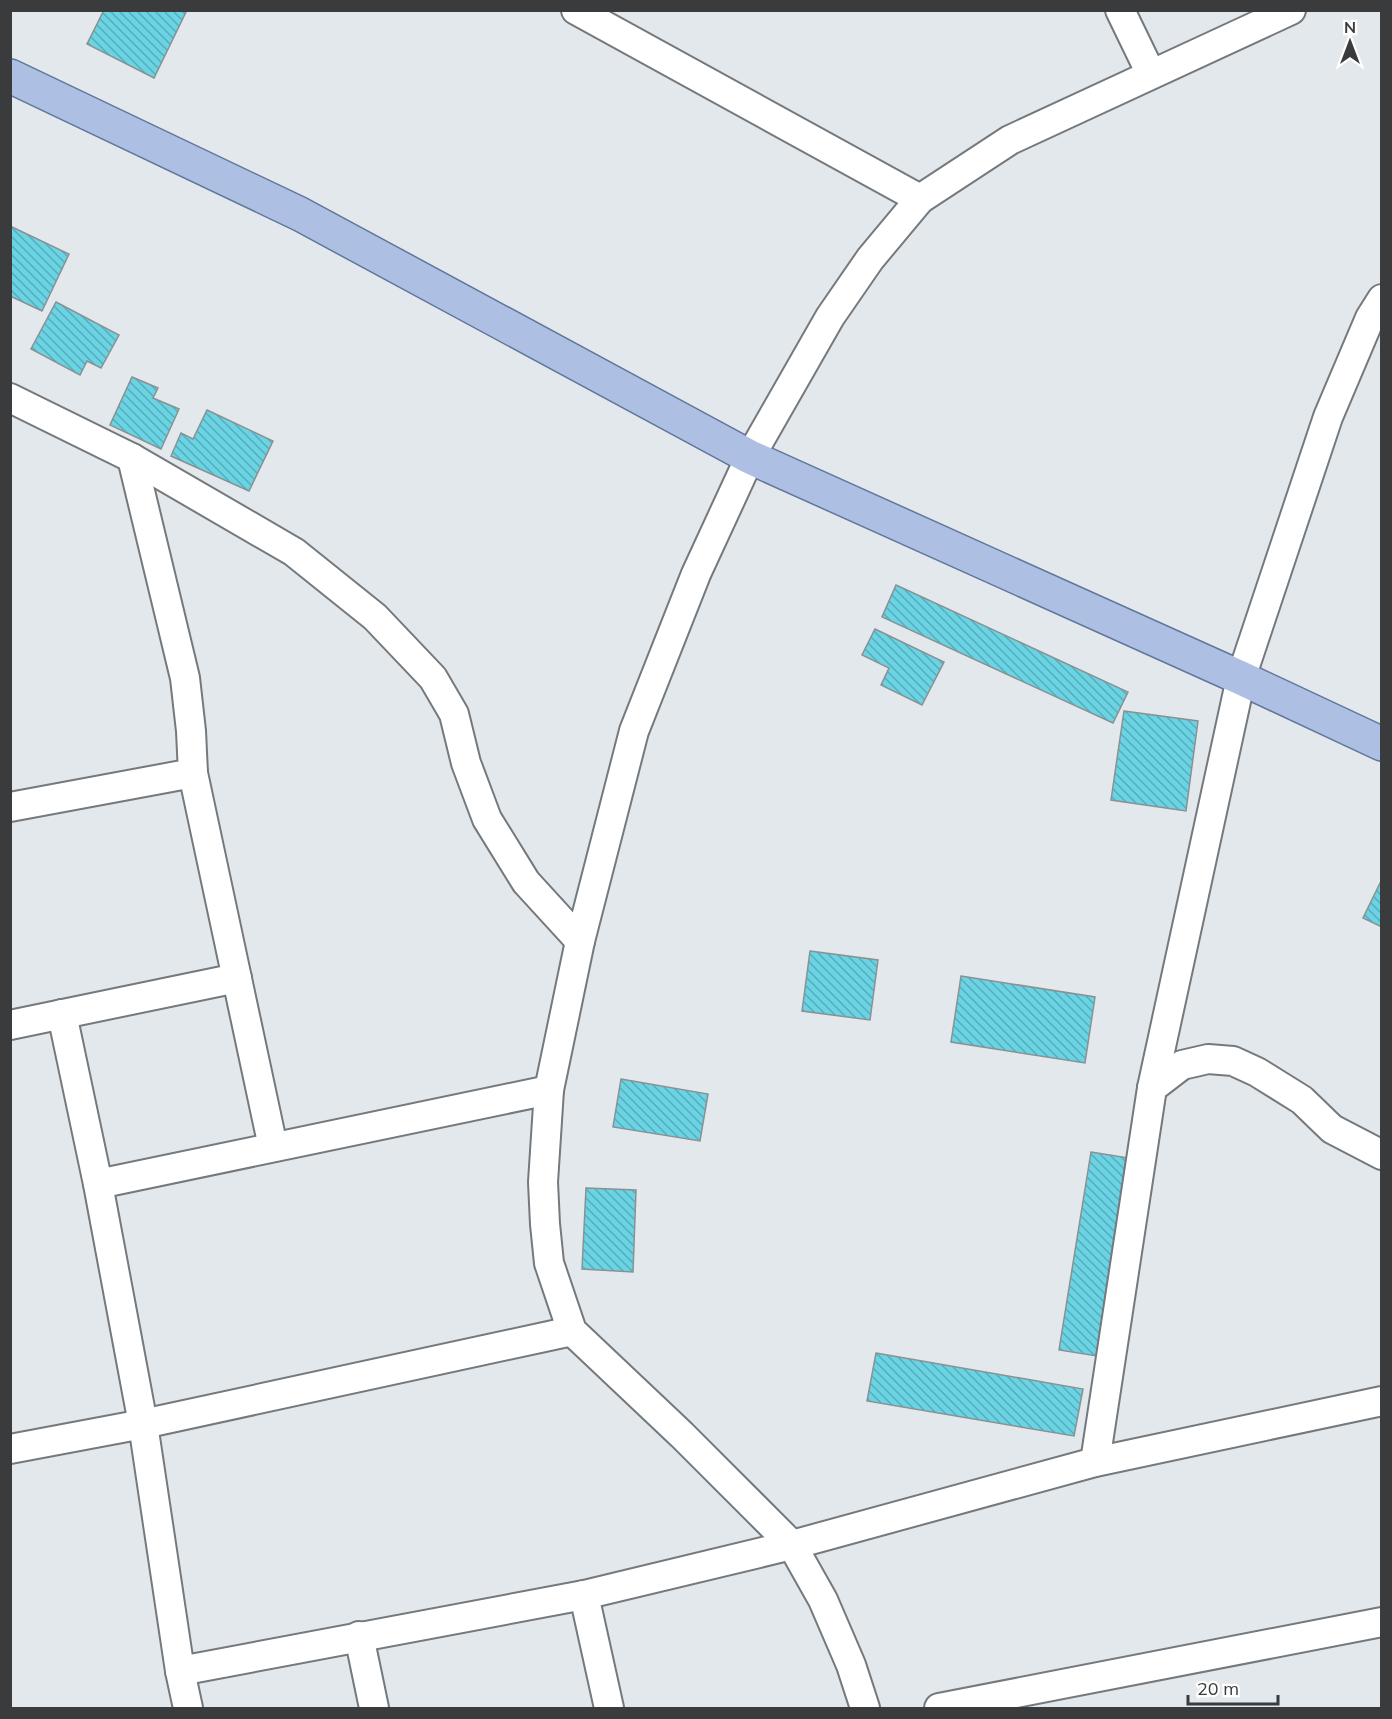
<svg xmlns="http://www.w3.org/2000/svg" width="1392" height="1719" font-family="Mulish,sans-serif">
<defs>
<pattern id="building-back-hatch" width="6" height="6" patternUnits="userSpaceOnUse" patternTransform="scale(1.5)"><rect width="6" height="6" fill="#6ad4e4"/><path d="M-1 5l2 2M0 0l6 6M5-1l2 2" fill="none" stroke="#58adba"/></pattern>
</defs>
<rect width="100%" height="100%" fill="#e2e8ec"/>
<g fill="url(#building-back-hatch)" stroke="#8a9192" stroke-width="1.5">
<path d="M104,10H187L154,78L87,44Z"/>
<path d="M10,226L69,254L42,311L10,296Z"/>
<path d="M56,302L119,335L101,368L87,361L80,375L31,349Z"/>
<path d="M132,377L158,388L153,398L179,409L161,449L110,425Z"/>
<path d="M207,410L273,441L249,491L171,456L181,433L193,439Z"/>
<path d="M896,585L1128,692L1113,723L882,617Z"/>
<path d="M875,629L944,662L922,705L881,685L889,668L862,655Z"/>
<path d="M1124,711L1198,721L1186,811L1111,800Z"/>
<path d="M1382,879V927L1363,918Z"/>
<path d="M810,951L878,960L870,1020L802,1011Z"/>
<path d="M961,976L1095,997L1085,1063L951,1042Z"/>
<path d="M621,1079L708,1094L700,1141L613,1127Z"/>
<path d="M1091,1152L1135,1159L1103,1357L1059,1350Z"/>
<path d="M586,1188L636,1190L633,1272L582,1269Z"/>
<path d="M876,1353L1083,1389L1074,1436L867,1401Z"/>
</g>
<g fill="none" stroke-linecap="round" stroke-linejoin="round">
<g stroke="#74797d" stroke-width="32">
<g id="minor">
<path d="M576,10L920,199"/>
<path d="M1120,10L1151,74"/>
<path d="M10,398L132,458L294,552L375,617L433,678L454,714L466,763L487,819L526,882L580,941"/>
<path d="M132,458L185,678L191,731L193,773L273,1147"/>
<path d="M10,807L193,773"/>
<path d="M62,1014L98,1184L143,1424L180,1671L188,1708"/>
<path d="M10,1025L237,978"/>
<path d="M1152,1088L1182,1065L1208,1059L1233,1061L1257,1072L1302,1100L1332,1129L1382,1155"/>
<path d="M98,1184L549,1090"/>
<path d="M10,1449L143,1424L572,1331"/>
<path d="M1095,1462L1152,1088L1241,678L1328,417L1370,318L1382,299"/>
<path d="M584,1595L609,1708"/>
<path d="M359,1636L374,1708"/>
<path d="M180,1671L584,1595L792,1545L1095,1462L1382,1401"/>
<path d="M865,1708L851,1665L823,1600L792,1545L682,1435L572,1331L549,1263L545,1224L543,1182L549,1090L580,941L634,731L696,574L750,457L830,317L870,259L920,199L1010,140L1291,10"/>
<path d="M939,1708L1382,1622"/>
</g>
</g>
<g stroke="#61769b" stroke-width="36">
<path id="primary" d="M10,76L300,214L750,457L1241,678L1382,744"/>
</g>
<use href="#minor" stroke="#fff" stroke-width="28"/>
<use href="#primary" stroke="#adbfe2" stroke-width="33"/>
</g>
<rect width="1392" height="1719" fill="none" stroke="#393b3d" stroke-width="24"/>
<g transform="translate(1350 42)" stroke="#ffffff" stroke-width="4.5" paint-order="stroke">
<path d="M0-4.5L10 22L0 15L-10 22Z" fill="#393b3d"/>
<text y="-9" font-size="16" font-weight="bold" text-anchor="middle" fill="#393b3d">N</text>
</g>
<path d="M1188 1695v9h90v-9" fill="none" stroke="#393b3d" stroke-width="3"/>
<text x="1197" y="1695" font-size="18" fill="#393b3d" stroke="#ffffff" stroke-width="4.5" paint-order="stroke">20 m</text>
</svg>
